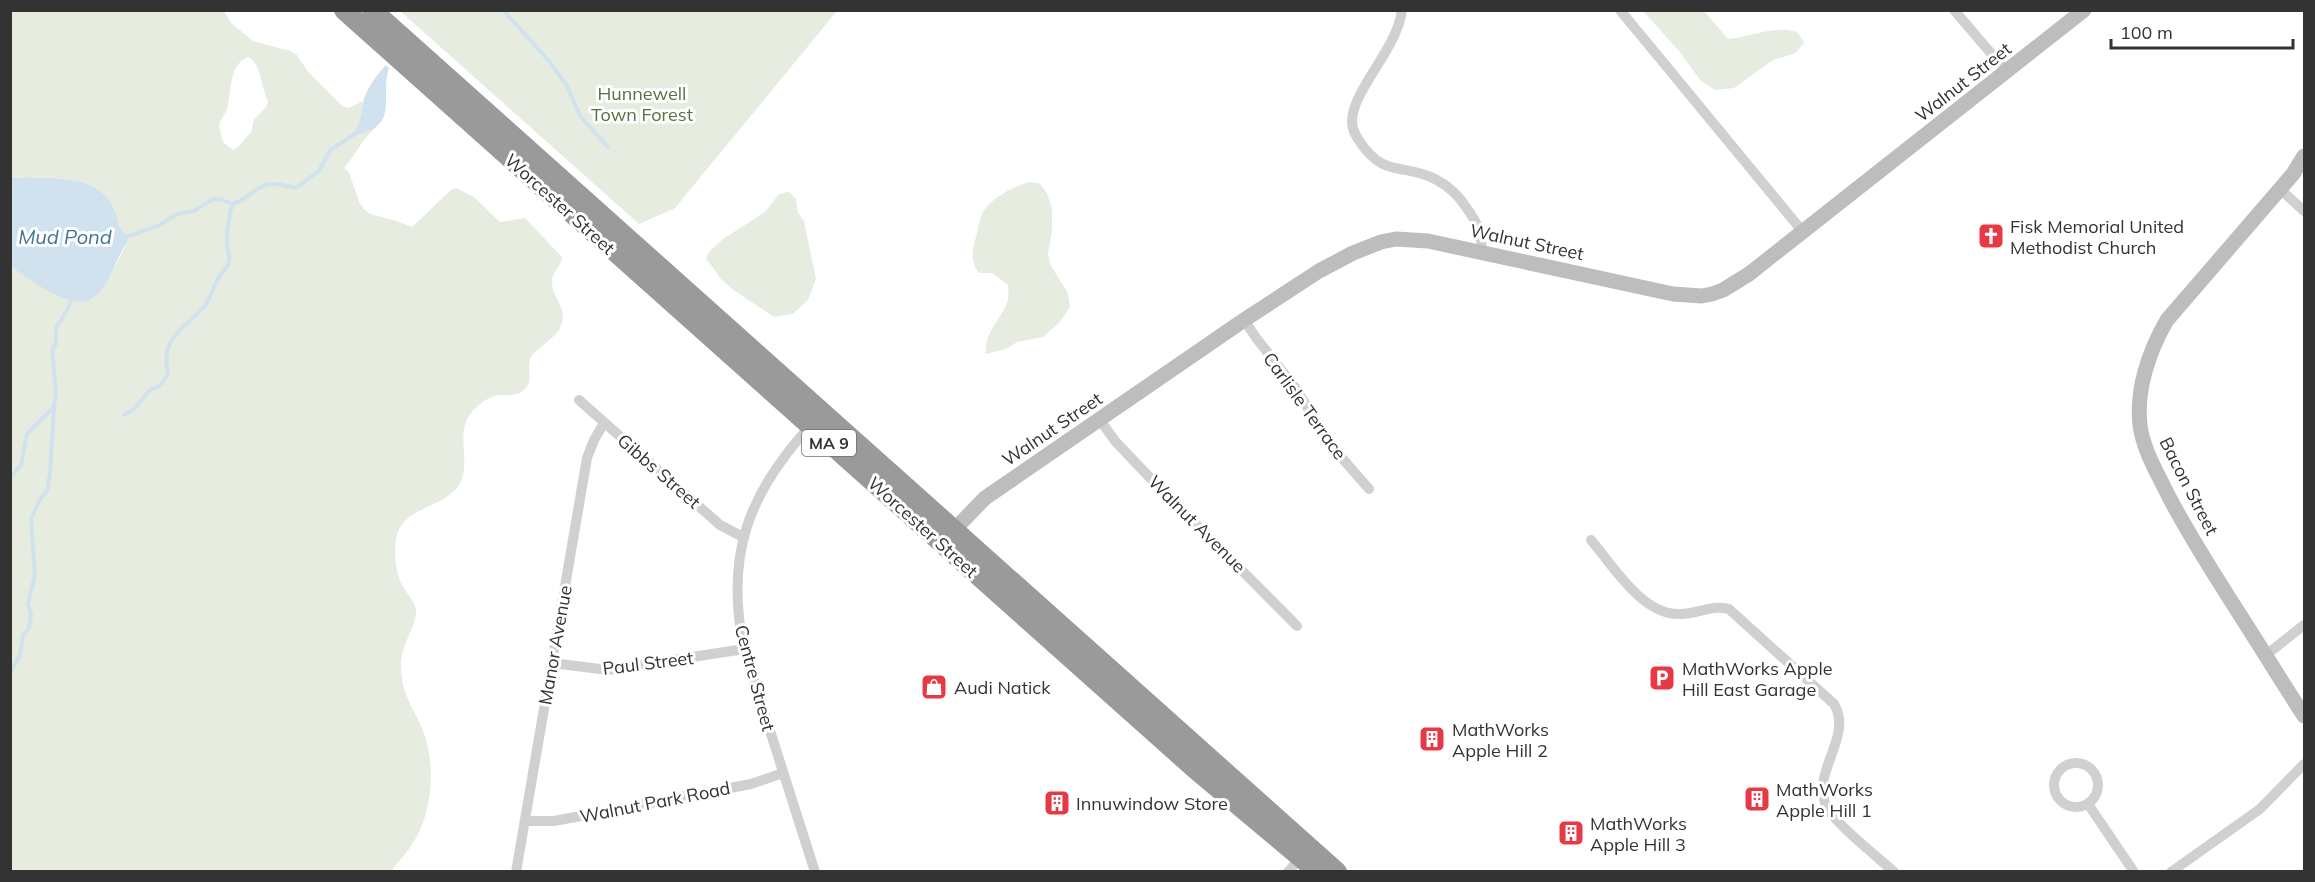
<svg xmlns="http://www.w3.org/2000/svg" width="2315" height="882" font-family="Mulish,sans-serif">
<rect width="100%" height="100%" fill="#fff"/>
<g fill="#e6ecdf" fill-rule="evenodd">
<path d="M11,10L224,11L231,23L253,41L290,51L297,55L308,72L342,106L349,108L363,101L362,120L353,136L367,132L377,126C363,138 356,154 344,168L349,172L359,202L364,209L370,214L397,221L412,227L451,190L456,188L474,197L500,222L525,218L562,257C562,266 552,272 552,281C551,299 570,307 560,328C553,341 531,351 530,360C527,371 534,381 524,390C515,398 504,393 494,396C485,399 473,409 469,416C455,439 474,468 456,489C440,507 407,508 398,532C393,546 395,572 402,585C406,593 414,600 416,609C418,624 399,647 401,669C402,695 413,707 422,728C437,764 433,814 411,846C405,855 397,863 391,871H11L10,266L70,301L92,299L110,277L126,245C125,238 122,234 119,228C116,221 116,212 112,205C94,173 48,178 17,178L11,176ZM249,57C262,66 261,88 268,101L266,107L254,120L251,132L238,147L233,150L223,142L219,126C220,119 225,115 227,109C232,93 228,63 249,57Z"/>
<path d="M400,11H837L675,208L639,224Z"/>
<path d="M1643,11H1704L1728,39C1752,37 1773,25 1797,32L1804,42L1796,53L1773,60L1734,88L1715,90L1701,81L1679,51Z"/>
<path d="M1029,182L1039,183L1047,193L1052,209V230L1048,254L1051,266L1068,293L1070,307L1060,322L1043,337L1017,342L1006,349L986,354C983,333 1002,319 1008,300C1009,295 1008,289 1008,285L992,273H979C970,261 972,250 976,237C978,229 979,220 982,214C990,198 1013,187 1029,182Z"/>
<path d="M789,192L796,199L798,213L804,221L816,279L808,300L793,314L774,317L732,289L721,279L706,258L709,252L723,239L765,212L779,194Z"/>
</g>
<g fill="#cfe2ee">
<path d="M386,65L389,68C379,98 402,127 352,136C360,125 361,117 363,104C365,90 376,76 386,65Z"/>
<path d="M10,176L17,178C49,178 99,173 114,209C119,221 117,230 129,236C126,245 121,252 117,261C111,275 104,292 90,300C71,310 26,278 11,266Z"/>
</g>
<g fill="none" stroke-linecap="round" stroke-linejoin="round">
<g stroke="#cfe2ee" stroke-width="4">
<path d="M503,10L549,61L567,86L580,116L608,147"/>
<path d="M129,236L160,225L177,214L194,211L213,199L222,200L232,204L239,202L259,188L267,184H277L296,188L319,171L330,150L355,134"/>
<path d="M124,415L134,409L150,390L161,385L168,373C160,339 182,330 203,308C211,300 213,285 220,275C223,271 227,268 228,264C231,257 228,253 227,246C226,232 229,217 232,204"/>
<path d="M10,478L21,465L27,434L54,407L56,392L52,351L56,343V328L69,307L70,301"/>
<path d="M10,673L20,655L23,635L29,628L31,615L28,604L35,575L31,519L39,501L47,491L50,473L54,407"/>
</g>
<g stroke="#d0d0d0" stroke-width="10">
<path d="M1402,10C1398,48 1351,92 1352,122C1352,130 1356,136 1360,142C1384,178 1404,163 1435,179C1449,186 1460,197 1468,210C1478,224 1483,235 1481,252"/>
<path d="M1620,10L1803,232"/>
<path d="M1954,10L2007,72"/>
<path d="M2280,189L2304,211"/>
<path d="M1244,320L1257,339L1297,390L1328,442L1369,489"/>
<path d="M579,400L720,525L743,537"/>
<path d="M1100,420L1115,441L1155,483L1297,626"/>
<path d="M810,426C747,495 725,557 744,649L815,872"/>
<path d="M1591,540C1613,566 1642,614 1678,614C1696,615 1711,604 1729,609L1834,704C1853,736 1813,770 1825,803C1831,821 1878,857 1894,872"/>
<path d="M2266,655L2304,625"/>
<path d="M552,663L608,670L744,649"/>
<circle cx="2076" cy="785" r="22"/>
<path d="M2088,804L2134,872"/>
<path d="M525,821H554L751,784L783,773"/>
<path d="M516,872L587,458L594,440L604,423"/>
<path d="M1288,872L1301,857"/>
<path d="M2171,872L2260,809L2304,764"/>
</g>
<g stroke="#bdbdbd" stroke-width="15">
<path d="M2304,156L2293,174L2167,320C2149,351 2136,389 2140,425C2143,448 2155,469 2165,489C2185,529 2209,566 2233,604C2257,641 2280,679 2304,716"/>
<path d="M954,530L985,498L1244,320L1319,271L1353,253L1381,242L1396,239L1428,241L1673,294L1702,296L1712,294L1723,290L1749,274L2084,10"/>
</g>
<g stroke="#9a9a9a" stroke-width="20">
<path d="M344,10L1194,768L1318,872"/>
<path d="M372,10L1337,872"/>
</g>
</g>
<defs>
<g id="church-square" transform="scale(1.35)"><rect x="-9" y="-9" width="18" height="18" rx="4" fill="#e63946" stroke="#fff"/><path d="M-1.2-6h2.4v3.5h3.3v2.4h-3.3V6h-2.4V-.1h-3.3v-2.4h3.3Z" fill="#fff"/></g>
<g id="parking-square" transform="scale(1.35)"><rect x="-9" y="-9" width="18" height="18" rx="4" fill="#e63946" stroke="#fff"/><path d="M-3.5-5.5H1a3.5 3.5 0 0 1 0 7H-1V5.5H-3.5ZM-1-3.4V-.6H.8a1.4 1.4 0 0 0 0-2.8Z" fill="#fff"/></g>
<g id="shop-square" transform="scale(1.35)"><rect x="-9" y="-9" width="18" height="18" rx="4" fill="#e63946" stroke="#fff"/><path d="M-5-2.5h2.3a2.7 3.5 0 0 1 5.4 0H5L5.5 6h-11ZM-1.5-2.5h3a1.5 2.3 0 0 0-3 0Z" fill="#fff"/></g>
<g id="building-square" transform="scale(1.35)"><rect x="-9" y="-9" width="18" height="18" rx="4" fill="#e63946" stroke="#fff"/><path d="M-4-6H4V6H1V3H-1V6H-4ZM-2.5-4.3h1.7v1.8h-1.7ZM.8-4.3h1.7v1.8H.8ZM-2.5-1h1.7V.8h-1.7ZM.8-1h1.7V.8H.8Z" fill="#fff"/></g>
</defs>
<g fill-rule="evenodd">
<use href="#church-square" x="1991" y="236"/>
<use href="#parking-square" x="1662" y="678"/>
<use href="#shop-square" x="934" y="687"/>
<use href="#building-square" x="1432" y="739"/>
<use href="#building-square" x="1757" y="799"/>
<use href="#building-square" x="1057" y="803"/>
<use href="#building-square" x="1571" y="833"/>
</g>
<g text-anchor="middle" dominant-baseline="central" stroke-width="6" stroke-linejoin="round" paint-order="stroke">
<rect fill="#fff" stroke="#707070" stroke-width="1.5" x="802" y="430" width="54" height="26" rx="4.5"/>
<g font-size="16" font-weight="bold" fill="#333">
<text x="829" y="443">MA 9</text>
</g>
<g font-size="18" fill="#333" stroke="#fff">
<text transform="translate(1963 82) rotate(-38)">Walnut Street</text>
<text transform="translate(560 204) rotate(42)">Worcester Street</text>
<text transform="translate(1527 242) rotate(12)">Walnut Street</text>
<text transform="translate(1305 406) rotate(54)">Carlisle Terrace</text>
<text transform="translate(1052 429) rotate(-34)">Walnut Street</text>
<text transform="translate(659 471) rotate(41)">Gibbs Street</text>
<text transform="translate(2189 486) rotate(63)">Bacon Street</text>
<text transform="translate(1197 524) rotate(45)">Walnut Avenue</text>
<text transform="translate(923 527) rotate(42)">Worcester Street</text>
<text transform="translate(555 645) rotate(-80)">Manor Avenue</text>
<text transform="translate(648 663) rotate(-7)">Paul Street</text>
<text transform="translate(755 678) rotate(75)">Centre Street</text>
<text transform="translate(655 802) rotate(-11)">Walnut Park Road</text>
</g>
<g font-size="18" fill="#56703f" stroke="#fff">
<text x="642" y="93">Hunnewell<tspan x="642" dy="21">Town Forest</tspan></text>
</g>
<g font-size="18" fill="#333" stroke="#fff" text-anchor="start">
<text x="2010" y="226">Fisk Memorial United<tspan x="2010" dy="21">Methodist Church</tspan></text>
<text x="1682" y="668">MathWorks Apple<tspan x="1682" dy="21">Hill East Garage</tspan></text>
<text x="954" y="687">Audi Natick</text>
<text x="1452" y="729">MathWorks<tspan x="1452" dy="21">Apple Hill 2</tspan></text>
<text x="1776" y="789">MathWorks<tspan x="1776" dy="21">Apple Hill 1</tspan></text>
<text x="1076" y="803">Innuwindow Store</text>
<text x="1590" y="823">MathWorks<tspan x="1590" dy="21">Apple Hill 3</tspan></text>
</g>
<g font-size="20" font-style="italic" fill="#3f7597" stroke="#fff">
<text x="65" y="236">Mud Pond</text>
</g>
</g>
<rect width="2315" height="882" fill="none" stroke="#333333" stroke-width="24"/>
<path d="M2111 39v9h182v-9" fill="none" stroke="#333333" stroke-width="3"/>
<text x="2120" y="39" font-size="18" fill="#333333" stroke="#ffffff" stroke-width="4.5" paint-order="stroke">100 m</text>
</svg>
